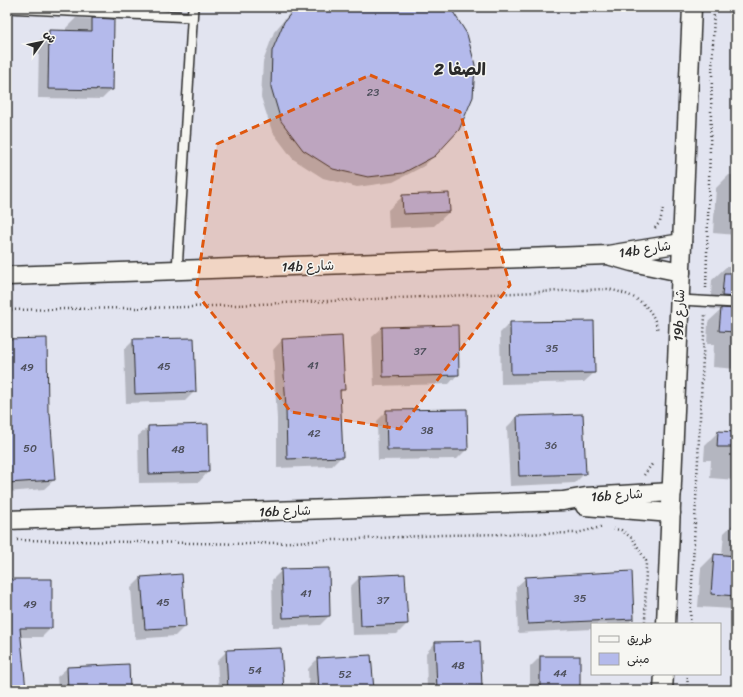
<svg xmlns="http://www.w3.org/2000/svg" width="743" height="697" font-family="Sriracha,'Playpen Sans Arabic',sans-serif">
<rect width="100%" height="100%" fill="#e2e4f0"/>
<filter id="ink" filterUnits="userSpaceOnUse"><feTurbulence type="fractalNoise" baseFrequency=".025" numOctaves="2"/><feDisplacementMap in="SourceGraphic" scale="8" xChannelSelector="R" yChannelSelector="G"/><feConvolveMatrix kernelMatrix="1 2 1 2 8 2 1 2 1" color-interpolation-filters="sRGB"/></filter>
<g filter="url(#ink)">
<g fill="#0003">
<path d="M70,7H183L176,15Z"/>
<path d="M188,7H222L220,9Z"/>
<path d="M295,7H449L434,156L424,166L393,182L357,187L323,178L293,159L272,131L261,97L263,62L274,32Z"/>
<path d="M76,18L113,20L112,89L102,99L38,98L39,41L49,31H66V28Z"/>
<path d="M736,61V92H730L732,65Z"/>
<path d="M736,147V235L713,233L716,188L729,175H732L733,150Z"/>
<path d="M403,196L449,212L434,226L389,228L388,210Z"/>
<path d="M726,267H736V369L713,367L714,344H707L708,322L721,310L710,309L712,280Z"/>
<path d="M510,323L594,373L584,382L501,384L500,333Z"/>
<path d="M382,328L458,374L449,384L374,386L372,337Z"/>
<path d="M7,340L47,414L54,480L44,489L7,492Z"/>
<path d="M134,340L195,391L185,401L126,403L124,350Z"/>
<path d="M282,340L343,390L339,394L341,457L332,466L277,468V419L273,350Z"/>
<path d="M387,411L467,449L457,459L378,460L377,421Z"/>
<path d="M517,417L585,473L575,483L510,486L507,427Z"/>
<path d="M736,419V480L710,478L711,460H704L705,445L718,432L735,433Z"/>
<path d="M207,425L208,472L199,482L139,483L138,436L148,427Z"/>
<path d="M736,521V665H731L733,609L698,607L701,568L714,555L722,556L724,533Z"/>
<path d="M282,570L329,616L320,625L273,627L272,580Z"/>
<path d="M360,577L407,624L397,634L352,635L350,587Z"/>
<path d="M141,578L185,626L175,636L135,639L131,588Z"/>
<path d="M526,578L633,618L628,624H592V629L518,633L516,587Z"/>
<path d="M7,580L51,628L42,637H7Z"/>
<path d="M435,643L481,687L477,690H427L426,653Z"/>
<path d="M227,651L283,690H219L217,661Z"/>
<path d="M540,657L579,690H530V667Z"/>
<path d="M317,659L373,690H309L308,669Z"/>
<path d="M67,668L129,690H58L57,677Z"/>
</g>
<g fill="#b4baeb" stroke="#2b2b2b">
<path d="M296,7H450L467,34L475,65L473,97L459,130L435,156L403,173L368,177L333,169L303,150L281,121L271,87L272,51L284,22Z"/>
<path d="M92,18L114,19L113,90L48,89L49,30L92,31Z"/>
<path d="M449,193L450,212L403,214L402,195Z"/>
<path d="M724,273H736V297L722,296Z"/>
<path d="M721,308L736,309V332L719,331Z"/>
<path d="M594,321L595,373L511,374L510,322Z"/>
<path d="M458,325L459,375L383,377L382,327Z"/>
<path d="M342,336L345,390H340L343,457L287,459L286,409L282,339Z"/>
<path d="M47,338L48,413H50L55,480L7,483V339Z"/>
<path d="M194,338L196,392L135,394L133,339Z"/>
<path d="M467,409L468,450H387L386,410Z"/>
<path d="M583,414L586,474L519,476L517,416Z"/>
<path d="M208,424L209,472L149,474L148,426Z"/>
<path d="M718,431L736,432V447H717Z"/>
<path d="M714,554L736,556V596L711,594Z"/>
<path d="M329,568L330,616L283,618L281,569Z"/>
<path d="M632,571L634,619L528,624L525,577Z"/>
<path d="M182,574L186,627L145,629L141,577Z"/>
<path d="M405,574L408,624L361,626L359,576Z"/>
<path d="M7,579H52V628H20L26,690H7Z"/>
<path d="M480,641L482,687L437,689L435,642Z"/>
<path d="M281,648L284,690H228L226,650Z"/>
<path d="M371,655L374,690H319L317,658Z"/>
<rect x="540" y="656" width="40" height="34"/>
<path d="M129,664L130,690H68L67,667Z"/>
</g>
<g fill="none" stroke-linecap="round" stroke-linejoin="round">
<g stroke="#2b2b2b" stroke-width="12">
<g id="service">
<path d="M7,8L192,17"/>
<path d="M177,270L193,7"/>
<path d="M680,300L736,303"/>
</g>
</g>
<g stroke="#2b2b2b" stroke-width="21">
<g id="minor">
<path d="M611,256L632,262L681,272"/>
<path d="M7,276L608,255L682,243"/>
<path d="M585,506L671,513"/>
<path d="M7,520L563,501L586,497L672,492"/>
<path d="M666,624L692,7"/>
<path d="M663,690L664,674"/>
</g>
</g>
<g stroke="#2b2b2b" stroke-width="2.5" stroke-dasharray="1 3" stroke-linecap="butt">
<path d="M655,228L660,222L663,209"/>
<path d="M706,288L714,7"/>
<path d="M7,310L190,307L607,289C633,294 652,303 658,331"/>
<path d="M644,475L653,463"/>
<path d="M613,529L621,530L633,539L646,561L645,624"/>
<path d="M17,540L249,544L443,535L577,533L601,527"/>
<path d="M690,624L705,315"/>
<path d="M687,690L688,674"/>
</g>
<use href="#service" stroke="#f6f6f2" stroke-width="9"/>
<use href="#minor" stroke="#f6f6f2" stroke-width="18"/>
</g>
</g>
<path fill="#df570e" fill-opacity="0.2" stroke="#df570e" stroke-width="3" stroke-dasharray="8 5" stroke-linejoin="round" d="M370,75L460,112L510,285L400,429L291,412L196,293L217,144Z"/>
<g text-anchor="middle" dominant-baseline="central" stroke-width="3" stroke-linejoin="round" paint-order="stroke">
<g font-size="11" fill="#4d4f5b">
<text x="373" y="92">23</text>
<text x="552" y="348">35</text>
<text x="420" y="351">37</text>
<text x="313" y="365">41</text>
<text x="164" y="366">45</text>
<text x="27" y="367">49</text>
<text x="427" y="430">38</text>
<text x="314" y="433">42</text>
<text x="551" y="445">36</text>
<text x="30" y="448">50</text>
<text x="178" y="449">48</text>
<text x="306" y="593">41</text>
<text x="580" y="598">35</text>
<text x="383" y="600">37</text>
<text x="163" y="602">45</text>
<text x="30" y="604">49</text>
<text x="458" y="665">48</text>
<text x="255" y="670">54</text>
<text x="560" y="673">44</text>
<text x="345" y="674">52</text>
</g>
<g font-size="13" fill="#2b2b2b" stroke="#f6f6f2">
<text transform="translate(645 249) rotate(-9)">14b شارع</text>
<text transform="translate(308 266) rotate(-2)">14b شارع</text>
<text transform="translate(679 315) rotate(-88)">19b شارع</text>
<text transform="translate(617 495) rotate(-4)">16b شارع</text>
<text transform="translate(285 511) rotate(-2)">16b شارع</text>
</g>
<g font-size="17" font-weight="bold" fill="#2b2b2b" stroke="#f6f6f2">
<text x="460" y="69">الصفا 2</text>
</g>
</g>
<rect width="743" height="697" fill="none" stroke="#f6f6f2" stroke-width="24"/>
<rect x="12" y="12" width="719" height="673" fill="none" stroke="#2b2b2b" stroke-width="1.5" filter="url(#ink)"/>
<rect x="591" y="623" width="130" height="52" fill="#f6f6f2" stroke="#a5a5a2"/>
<rect x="599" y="636" width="20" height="6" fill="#f6f6f2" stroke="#a5a5a2"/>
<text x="627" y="643" font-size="12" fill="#2b2b2b">طريق</text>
<rect x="599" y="653" width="20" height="12" fill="#b4baeb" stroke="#a5a5a2"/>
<text x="627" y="663" font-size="12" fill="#2b2b2b">مبنى</text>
<g transform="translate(42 42) rotate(57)" stroke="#f6f6f2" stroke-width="3" paint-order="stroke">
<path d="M0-3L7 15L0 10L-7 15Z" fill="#2b2b2b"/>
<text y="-6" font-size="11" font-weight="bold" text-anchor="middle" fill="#2b2b2b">ش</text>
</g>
</svg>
